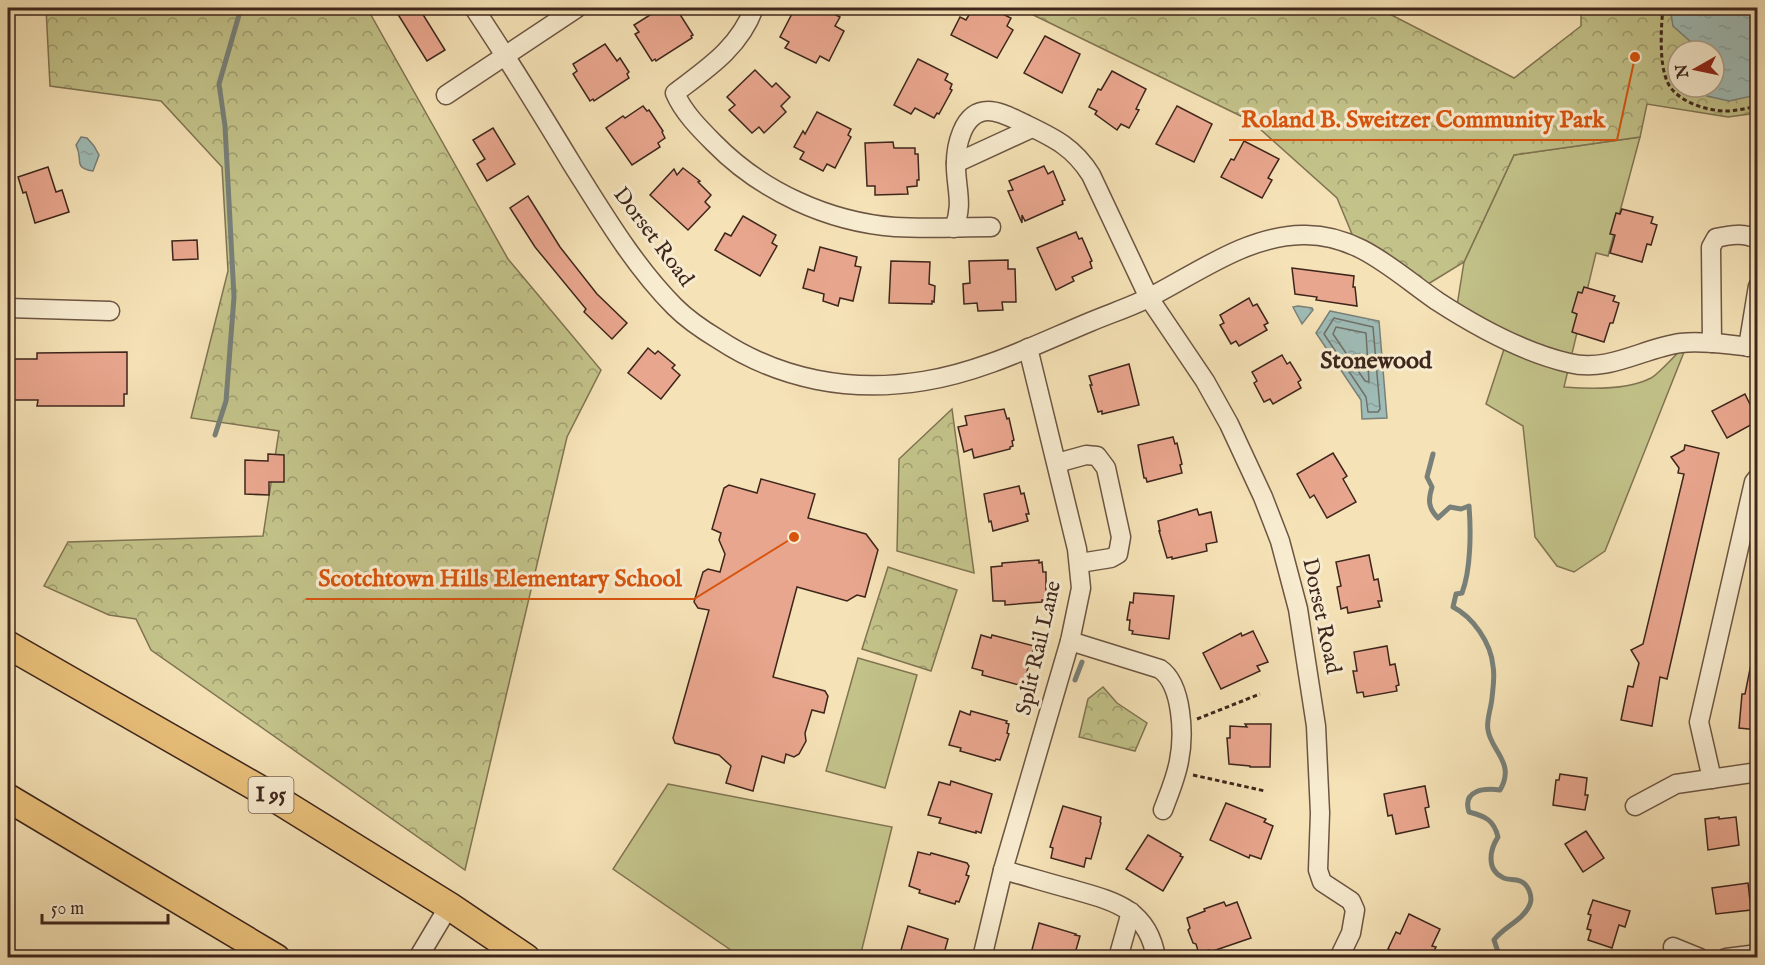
<svg xmlns="http://www.w3.org/2000/svg" width="1765" height="965" font-family="'IM FELL English',serif">
<defs>
<pattern id="forest-crowns" width="20" height="18" patternUnits="userSpaceOnUse" patternTransform="scale(1.5)"><rect width="20" height="18" fill="#c2c289"/><path d="M2 6a3 3 0 1 1 6 0M12 15a3 3 0 1 1 6 0" fill="none" stroke="#9f9d6f"/></pattern>
<pattern id="water-ripples" width="26" height="14" patternUnits="userSpaceOnUse" patternTransform="scale(1.5)"><rect width="26" height="14" fill="#9fbcb7"/><path d="M2 4q2-2 4 0t4 0M15 11q2-2 4 0t4 0" fill="none" stroke="#8aa19d"/></pattern>
</defs>
<rect width="100%" height="100%" fill="#f5e2b6"/>
<filter id="stains"><feTurbulence type="fractalNoise" baseFrequency=".00333" numOctaves="4"/><feColorMatrix values="0 0 0 0 .2 0 0 0 0 .09 0 0 0 0 .02 0 0 0 .5 -.17"/></filter>
<radialGradient id="worn" r=".72"><stop offset=".6" stop-color="#630" stop-opacity="0"/><stop offset="1" stop-color="#630" stop-opacity=".3"/></radialGradient>
<g fill="#c2c289" stroke="#807452" stroke-width="1.5">
<path d="M1640,137L1608,256L1596,253L1564,387C1589,389 1628,390 1651,378C1660,373 1679,351 1688,342L1605,551L1574,572L1557,566L1535,537L1523,426L1486,404L1507,340L1456,312L1464,262L1514,155Z"/>
<path d="M858,658L917,675L885,788L826,771Z"/>
<path d="M668,784L892,827L860,957H741L613,869Z"/>
</g>
<g fill="url(#forest-crowns)" stroke="#807452" stroke-width="1.5" fill-rule="evenodd">
<path d="M46,8H367L508,259L601,370L567,437L465,870L151,650L136,619L109,615L44,586L68,542L263,536L279,431L191,418L228,271L222,167L161,101L50,86Z"/>
<path d="M1019,8H1378L1514,78L1581,26V8H1757V113L1728,117L1647,104L1640,137L1514,155L1464,262L1420,289L1357,246L1337,198L1251,121ZM1678,51H1714V87H1678Z"/>
<path d="M952,409L974,573L897,551L899,459Z"/>
<path d="M888,567L957,590L931,671L862,649Z"/>
<path d="M1103,687L1117,703L1147,723L1135,751L1079,737L1088,699Z"/>
</g>
<g fill="url(#water-ripples)" stroke="#788079" stroke-width="1.5">
<path d="M1670,8H1757V95L1729,101L1707,96L1700,87H1714V51H1692L1691,42L1673,26Z"/>
<path d="M81,137L87,138L94,146L99,155L93,171C72,167 84,161 76,145Z"/>
<path d="M1298,306L1312,308L1313,310L1302,324L1294,309L1293,307Z"/>
<path d="M1330,311L1379,321L1387,418L1362,419L1361,400L1316,333Z"/>
</g>
<g fill="none" stroke-linecap="round" stroke-linejoin="round">
<g stroke="#6e716a" stroke-width="1.5">
<path d="M1334,318L1373,327L1380,409L1378,412H1368L1366,397L1324,334Z"/>
<path d="M1336,327L1366,333L1369,382L1365,381L1333,334Z"/>
</g>
<g stroke="#788079" stroke-width="5">
<path d="M1260,8L1264,11"/>
<path d="M215,435L226,401L234,297L225,126L219,84L241,8"/>
<path d="M1433,454L1427,477L1432,487C1428,500 1428,508 1438,518L1450,507L1461,509L1469,506C1471,531 1471,569 1462,593L1456,594L1453,607C1473,617 1491,643 1493,666C1495,676 1493,688 1492,698C1491,709 1486,721 1488,730C1491,751 1516,763 1500,790C1484,788 1462,790 1469,812C1485,816 1494,820 1498,837C1490,849 1486,869 1502,877C1508,881 1514,878 1520,881C1528,884 1533,896 1530,904C1524,920 1503,927 1494,940L1500,958"/>
<path d="M1075,680L1082,662"/>
</g>
</g>
<g fill="#e9a68e" stroke="#3e261c" stroke-width="1.5">
<path d="M394,8H419L445,50L427,61Z"/>
<path d="M661,8H676L693,35L691,36L692,38L656,61L655,59L652,61L635,34L639,32L634,25Z"/>
<path d="M795,8H807L819,14L822,8L840,17L835,26L844,31L829,61L820,56L816,63L785,48L789,42L780,37Z"/>
<path d="M973,8H990L1011,18L1007,26L1013,30L997,58L951,35L960,17L966,20Z"/>
<path d="M1045,36L1080,54L1062,93L1024,73Z"/>
<path d="M605,44L617,61L620,58L629,72L627,74L629,78L594,101L593,99L590,101L573,74L577,71L573,64Z"/>
<path d="M918,59L948,74L945,80L952,84L950,89L952,90L939,114L937,113L934,118L915,108L911,114L894,105Z"/>
<path d="M755,70L772,87L776,83L790,97L781,106L786,112L764,133L759,127L752,133L729,110L735,105L727,97Z"/>
<path d="M1112,71L1146,89L1136,109L1139,110L1129,128L1121,124L1117,130L1095,114L1097,111L1089,107L1098,89L1101,90Z"/>
<path d="M643,106L647,111L649,110L663,131L662,132L665,138L658,143L660,147L632,165L606,128L623,116L625,118Z"/>
<path d="M1177,106L1212,124L1194,162L1156,144Z"/>
<path d="M817,112L851,129L848,135L851,137L835,168L827,164L823,171L800,159L804,152L794,147L803,131L805,134Z"/>
<path d="M493,128L515,164L487,181L477,164L485,159L473,140Z"/>
<path d="M1244,141L1279,159L1268,178L1272,180L1262,198L1221,177L1231,159L1234,160Z"/>
<path d="M893,142L894,148H915V154H918L919,180H917V186L907,187L908,194L875,195V186H867L865,143Z"/>
<path d="M1044,166L1048,174L1053,171L1065,200L1062,201L1063,204L1025,221L1022,215V223L1008,191L1013,190L1009,181Z"/>
<path d="M48,167L56,192L62,190L69,212L35,223L26,192L23,193L18,177Z"/>
<path d="M683,168L700,181L698,182L711,195L705,202L710,207L688,230L650,195L674,169L677,175Z"/>
<path d="M528,196L560,247L597,294L627,323L612,339L584,312L586,309L535,247L510,208Z"/>
<path d="M1622,209L1653,217L1651,223L1657,225L1651,245L1647,244L1642,262L1610,253L1615,235L1610,234L1616,213L1620,214Z"/>
<path d="M743,216L776,235L772,243L777,246L760,276L715,250L725,233L731,236Z"/>
<path d="M1076,232L1079,239L1082,238L1092,261L1090,262L1092,268L1072,277L1074,281L1056,290L1037,248Z"/>
<path d="M197,240L198,259L173,260L172,241Z"/>
<path d="M820,247L857,257L855,266L861,267L853,301L840,298L838,306L823,301L824,294L803,288L808,269L814,271Z"/>
<path d="M1008,260V269H1015L1016,302H1002L1003,310L978,311L977,303L964,304L963,284L970,283L969,261Z"/>
<path d="M891,261L930,262L929,284L935,286L934,302L932,301V304L889,303Z"/>
<path d="M1292,268L1354,276L1353,287H1355L1357,306L1316,300L1317,297L1295,294Z"/>
<path d="M1584,287L1615,296L1613,301L1619,303L1613,323H1610L1604,342L1572,332L1577,314L1572,312L1578,292L1582,293Z"/>
<path d="M1249,298L1253,306L1257,304L1268,323L1264,325L1267,330L1239,346L1236,341L1231,344L1220,325L1224,323L1220,315Z"/>
<path d="M648,348L655,354L658,351L675,365L672,368L680,375L661,399L628,373Z"/>
<path d="M127,352V394H124V406H37L38,400H13V359H37V353Z"/>
<path d="M1282,355L1287,364L1290,362L1301,380L1298,382L1301,388L1273,404L1270,399L1264,402L1254,383L1257,381L1252,372Z"/>
<path d="M1129,364L1139,405L1102,414V411L1098,412L1090,385H1092L1089,376Z"/>
<path d="M1745,394L1758,421L1727,438L1712,411Z"/>
<path d="M1004,409L1007,419L1009,418L1014,440L1012,441L1013,446L1010,447V449L974,458L972,449L964,452L958,427L967,425L965,416Z"/>
<path d="M1173,437L1175,444L1177,443L1182,464L1180,465L1182,473L1147,482L1146,478H1144L1138,445Z"/>
<path d="M1685,445L1719,453L1667,679L1660,677L1652,726L1621,720L1628,686L1633,687L1639,663L1631,650L1643,644L1684,474L1678,473L1679,468L1671,457L1684,450Z"/>
<path d="M1333,453L1347,476L1343,479L1356,502L1327,518L1314,495L1310,498L1297,474Z"/>
<path d="M268,454L284,455V482H269V495L245,494V460L268,461Z"/>
<path d="M761,479L815,494L808,518L866,534L878,550L865,597L857,595L847,601L797,587L773,677L825,691L828,696L824,713L812,710L805,733L806,741L799,754L794,757L786,754L784,763L762,756L753,791L726,783L731,766L719,755L675,743L673,738L709,610L698,608L694,602L703,572L708,569L720,572L725,554L719,540L721,533L712,529L724,488L729,485L757,493Z"/>
<path d="M1019,486L1021,494L1024,493L1029,514H1026L1028,521L993,531L991,521L989,522L984,494Z"/>
<path d="M1197,509L1199,515L1211,512L1217,542L1206,544L1207,551L1172,559V557L1167,558L1159,531H1160L1158,521Z"/>
<path d="M1369,555L1374,580L1378,579L1382,601H1378L1380,607L1348,613L1347,607L1341,609L1337,587L1341,586L1336,562Z"/>
<path d="M1039,560V563L1042,562L1043,572H1046V600H1042V602L1005,605V601H993L991,567L1002,566V563Z"/>
<path d="M1134,593L1174,596L1169,639L1132,634L1133,631L1129,630L1130,620H1127L1130,602L1133,603Z"/>
<path d="M1253,631L1268,662L1257,666L1260,671L1221,689L1203,653L1241,633L1242,636Z"/>
<path d="M981,635L991,638L992,635L1034,646L1023,686L982,675L983,671L972,668Z"/>
<path d="M1387,646L1390,665L1395,664L1399,685L1396,686L1397,691L1364,697L1363,692L1357,693L1353,671H1357L1354,652Z"/>
<path d="M1751,664L1758,665V730L1739,728L1742,694H1745Z"/>
<path d="M960,711L970,715L971,711L1007,721L1006,723L1009,724L1007,733L1009,734L1000,760L996,759L995,761L960,751L961,748L949,745Z"/>
<path d="M1245,724H1271L1270,767H1250V766L1229,764L1227,738H1230V726L1247,727Z"/>
<path d="M1560,774L1587,778L1585,795H1588L1585,810L1553,805L1556,780H1559Z"/>
<path d="M951,781L992,794L981,833L976,831V833L939,823L941,818L928,815L939,782L950,785Z"/>
<path d="M1425,786L1429,807L1425,808L1429,827L1396,834L1392,815L1388,816L1384,794Z"/>
<path d="M1226,803L1266,819L1264,822L1273,826L1261,859L1250,855L1249,858L1210,840Z"/>
<path d="M1063,806L1101,817L1100,822L1101,823L1091,859L1086,858L1084,867L1051,858L1053,848L1050,847Z"/>
<path d="M1719,817V819L1736,817L1739,845L1708,850L1705,819Z"/>
<path d="M1586,831L1604,858L1583,872L1565,844Z"/>
<path d="M1148,835L1181,854L1180,856L1183,857L1163,891L1126,869Z"/>
<path d="M918,852L930,855L931,853L967,863L969,866L966,875L969,876L959,902L956,901L955,904L919,893L920,890L909,886Z"/>
<path d="M1748,883L1751,910L1716,914L1712,888Z"/>
<path d="M1593,900L1630,911L1625,927L1619,925L1612,948L1588,940L1591,930L1587,929L1591,915L1588,914Z"/>
<path d="M1224,902L1226,906L1237,902L1251,938L1210,952L1209,950L1199,954L1196,944L1193,943L1188,930L1190,928L1187,918L1205,911L1204,909Z"/>
<path d="M1409,914L1440,929L1432,946L1436,947L1431,957H1391L1394,952L1388,949L1396,932L1400,934Z"/>
<path d="M1039,923L1076,934L1075,935L1080,936L1074,957H1030Z"/>
<path d="M908,926L948,939L943,957H899Z"/>
</g>
<g fill="none" stroke-linecap="round" stroke-linejoin="round">
<g stroke="#6c5542" stroke-width="21">
<g id="minor">
<path d="M474,8C508,59 540,111 572,164C603,213 634,266 675,307C688,320 703,330 718,339C780,380 851,393 924,381C982,372 1037,344 1090,322C1111,313 1134,306 1154,295C1200,271 1248,236 1302,235C1357,233 1395,272 1437,301C1477,327 1522,352 1569,363C1608,373 1643,348 1681,343C1707,340 1732,346 1758,347"/>
<path d="M754,8C739,48 708,68 675,93C683,112 700,129 714,143C761,191 828,222 895,227C927,229 959,227 991,227"/>
<path d="M446,95L577,8"/>
<path d="M956,163L1032,128"/>
<path d="M954,228C963,205 957,192 956,169C955,148 962,111 988,111C1000,111 1012,118 1023,123C1052,137 1073,146 1091,175L1149,298L1205,381L1229,424L1263,497L1280,541L1298,609L1316,726L1320,813L1318,870L1322,882L1351,901L1355,910L1351,933L1339,958"/>
<path d="M8,308L110,311"/>
<path d="M1712,343L1711,247L1716,238C1729,235 1745,232 1758,240"/>
<path d="M1748,347L1758,286"/>
<path d="M1057,463L1086,455L1097,456L1106,468L1121,537L1118,554L1111,558L1080,563"/>
<path d="M1070,641L1160,669C1183,685 1184,736 1179,761C1176,778 1169,794 1163,810"/>
<path d="M1712,779L1699,722L1754,482L1758,477"/>
<path d="M1635,806L1676,784L1758,772"/>
<path d="M1003,870C1026,876 1048,883 1071,889C1113,901 1148,908 1156,958"/>
<path d="M1673,947L1700,958"/>
<path d="M418,958L449,906"/>
<path d="M982,958L1003,870L1070,641L1081,588L1077,549L1028,348"/>
<path d="M1118,958L1131,912"/>
<path d="M1726,958L1758,954"/>
</g>
</g>
<g stroke="#3e261c" stroke-width="30">
<g id="highway">
<path d="M8,645L270,795L449,906L526,958"/>
<path d="M8,798L276,958"/>
</g>
</g>
<g stroke="#3e261c" stroke-width="3" stroke-dasharray="4.5 3" stroke-linecap="butt">
<path d="M1663,8C1661,27 1659,63 1667,81C1675,101 1706,111 1726,111C1737,111 1747,108 1758,106"/>
<path d="M1197,719L1260,694"/>
<path d="M1193,775L1265,791"/>
</g>
<use href="#minor" stroke="#f8ecd0" stroke-width="18"/>
<use href="#highway" stroke="#eac17b" stroke-width="27"/>
</g>
<g text-anchor="middle" dominant-baseline="central" stroke-width="6" stroke-linejoin="round" paint-order="stroke">
<rect fill="#f8ecd0" stroke="#766152" stroke-width="1.5" x="248.5" y="777" width="45" height="36" rx="4.5"/>
<g font-size="21" font-weight="bold" fill="#3e261c">
<text x="271" y="795">I 95</text>
</g>
<g font-size="22" fill="#3e261c" stroke="#f8ecd0">
<text transform="translate(653 237) rotate(53)">Dorset Road</text>
<text transform="translate(1321 616) rotate(78)">Dorset Road</text>
<text transform="translate(1039 648) rotate(-77)">Split Rail Lane</text>
</g>
<g font-size="24" font-weight="bold" fill="#3e261c" stroke="#f8ecd0">
<text x="1376" y="361">Stonewood</text>
</g>
</g>
<path fill="none" stroke="#d7540e" stroke-width="2" d="M1635 57L1617 140H1229M794 537L694 599H306"/>
<g fill="#d7540e" stroke="#f8ecd0" stroke-width="2">
<circle cx="1635" cy="57" r="6"/>
<circle cx="794" cy="537" r="6"/>
</g>
<g font-size="24" text-anchor="middle" font-weight="bold" fill="#d7540e" stroke="#f8ecd0" stroke-width="6" stroke-linejoin="round" paint-order="stroke">
<text x="1423" y="127">Roland B. Sweitzer Community Park</text>
<text x="500" y="586">Scotchtown Hills Elementary School</text>
</g>
<rect width="1765" height="965" fill="none" stroke="#f5e2b6" stroke-width="30"/>
<rect x="9" y="9" width="1747" height="947" fill="none" stroke="#3e261c" stroke-width="3"/>
<rect x="15" y="15" width="1735" height="935" fill="none" stroke="#3e261c" stroke-width="1.5"/>
<g transform="translate(1696 69) rotate(261)"><circle r="28" fill="#f8ecd0" stroke="#ae9d88" stroke-width="1.5"/>
<path d="M0-4.5L10 22L0 15L-10 22Z" fill="#8f2418"/>
<text y="-9" font-size="16" font-weight="bold" text-anchor="middle" fill="#3e261c">N</text>
</g>
<path d="M42 914v9h126v-9" fill="none" stroke="#3e261c" stroke-width="3"/>
<text x="51" y="914" font-size="18" fill="#3e261c" stroke="#f8ecd0" stroke-width="4.5" paint-order="stroke">50 m</text>
<rect width="100%" height="100%" filter="url(#stains)"/>
<rect width="100%" height="100%" fill="url(#worn)"/>
</svg>
